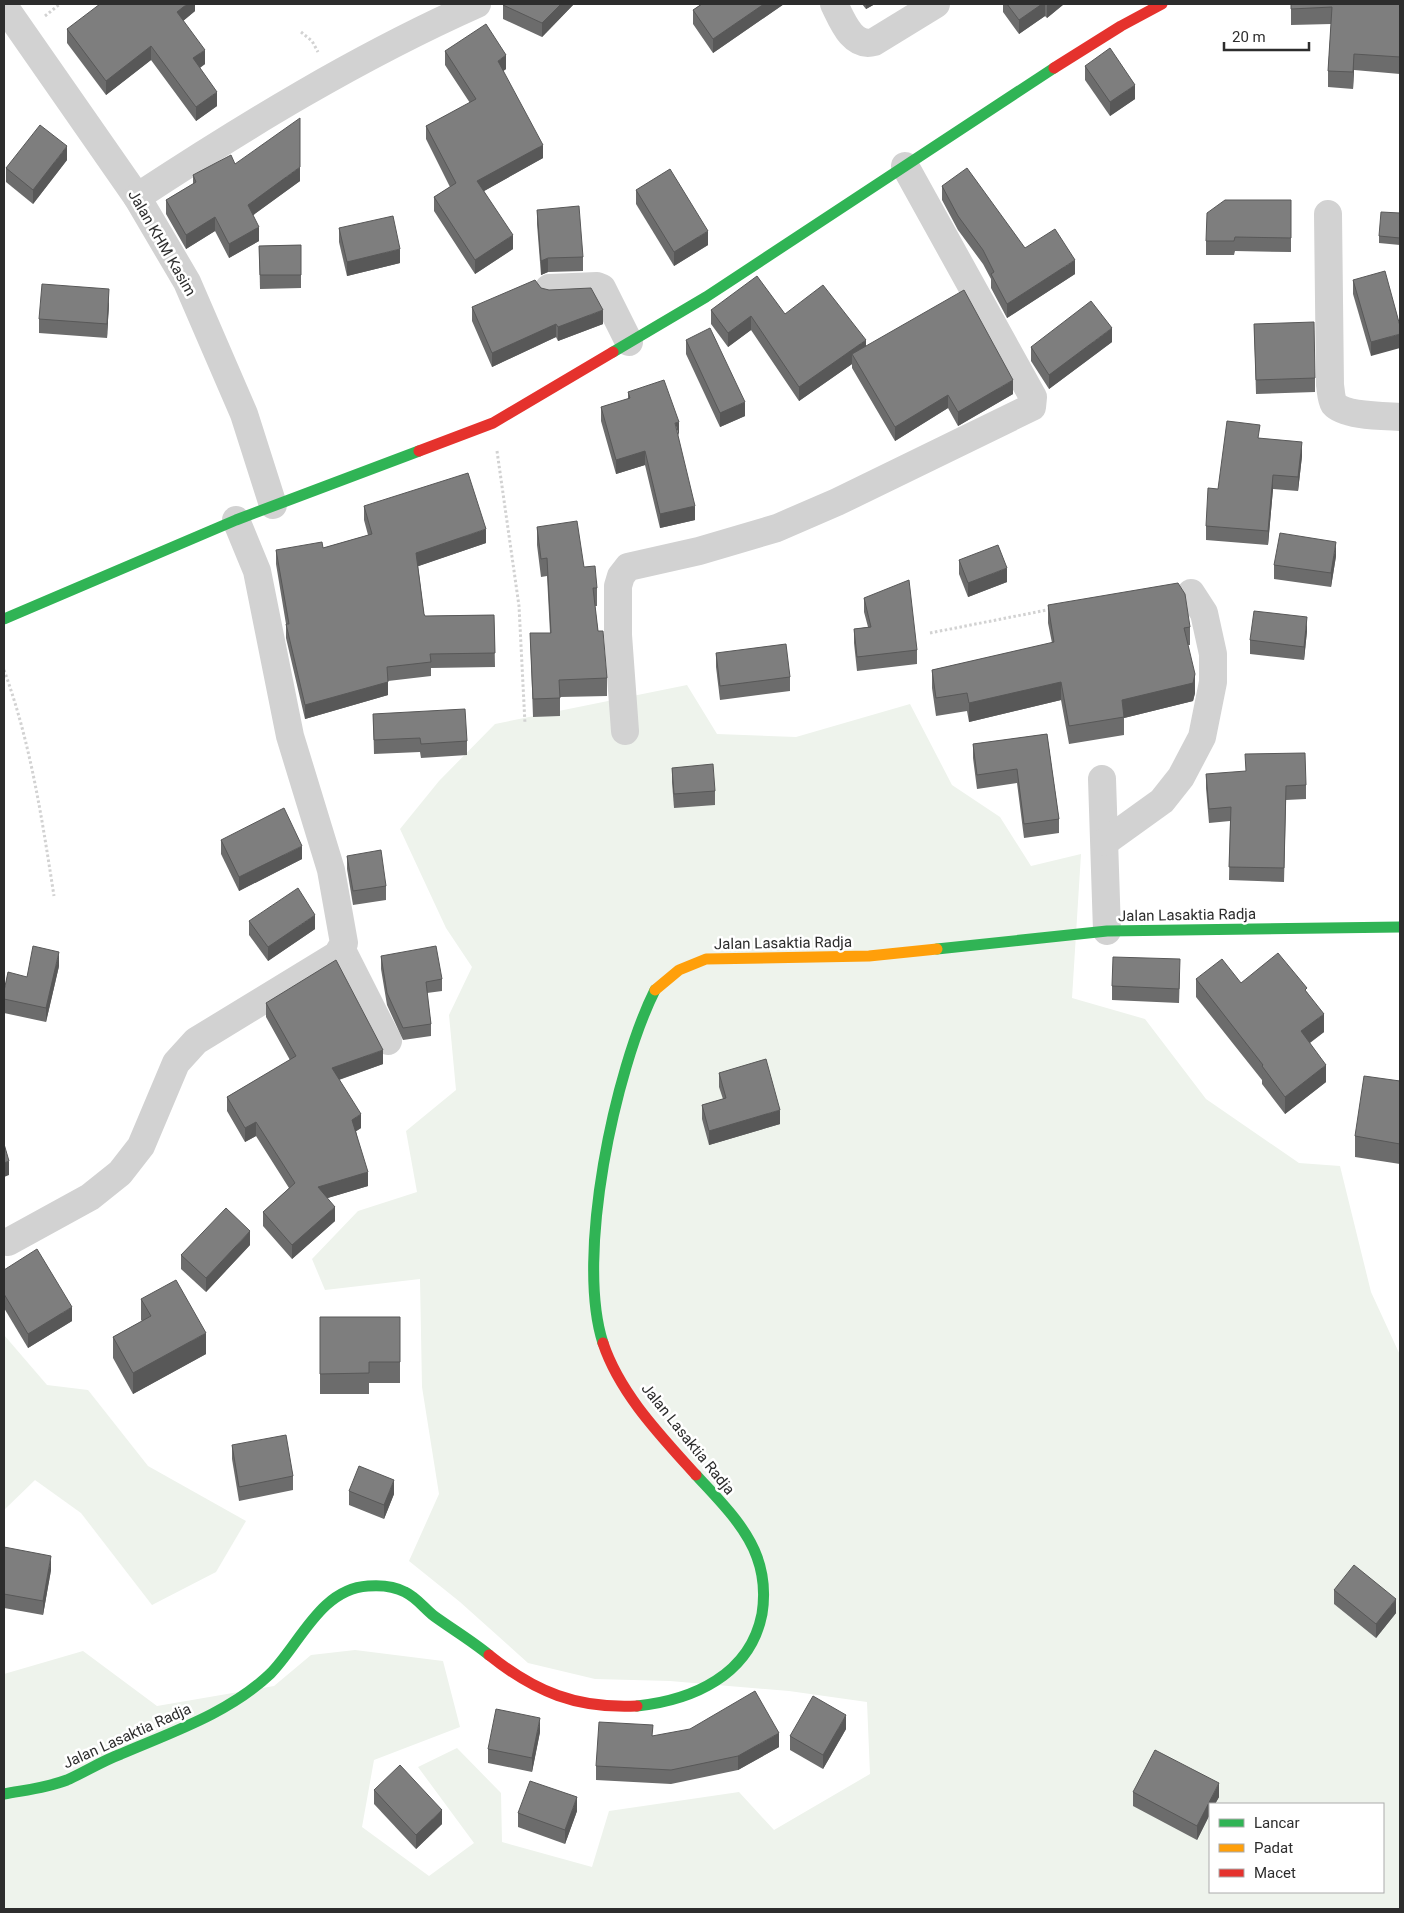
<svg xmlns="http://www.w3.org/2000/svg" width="1404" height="1913" font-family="Roboto,sans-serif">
<rect width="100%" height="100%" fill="#fff"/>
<g fill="#eef3ec" fill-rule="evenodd">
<path d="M687,685L717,734L796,737L910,704L952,785L1000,817L1031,866L1081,854L1072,998L1145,1019L1206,1099L1299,1163L1340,1166L1371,1292L1400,1355V1909H4V1674L83,1651L157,1706L274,1686L311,1655L355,1650L443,1661L460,1727L374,1760L362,1827L429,1876L474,1843L418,1767L457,1748L501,1793L502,1842L592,1867L609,1811L739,1792L774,1830L870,1774L867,1702L789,1691L670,1681L595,1679L528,1663L460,1602L409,1561L439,1494L422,1387L420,1279L325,1290L312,1259L358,1211L417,1192L406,1131L456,1090L449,1015L472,967L446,928L400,829L439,781L495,724ZM1210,1804H1383V1892H1210Z"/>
<path d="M4,1335L47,1385L88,1390L148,1466L246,1521L216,1572L152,1605L81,1513L35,1480L4,1510Z"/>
</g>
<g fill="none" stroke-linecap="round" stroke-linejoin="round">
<g stroke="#d2d2d2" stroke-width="3" stroke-dasharray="2.5 2.5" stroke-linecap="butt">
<path d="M45,16L60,4"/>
<path d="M301,32L312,41L318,52"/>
<path d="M497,451L519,606L525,724"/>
<path d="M930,633L1052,609"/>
<path d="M4,670C31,744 42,819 54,896"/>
</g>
<g stroke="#d2d2d2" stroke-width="28">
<path d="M834,4C842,20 852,48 874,42L936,4"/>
<path d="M4,6L137,197L187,282L244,414L273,505"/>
<path d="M137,197C245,126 358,57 477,4"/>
<path d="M1328,214L1330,385C1331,391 1331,399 1334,404C1344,416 1385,416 1400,417"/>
<path d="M549,288L597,286L602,288L629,342"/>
<path d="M625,731L618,635V586L621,576L628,567L699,551L777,528L837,502L1032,407L1033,397L905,166"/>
<path d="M1102,779L1107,931"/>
<path d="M1105,842L1162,801L1181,777L1202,737L1213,682V654L1204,613L1191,593"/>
<path d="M342,950L388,1041"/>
<path d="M8,1242L90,1197L120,1173L141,1146L176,1063L196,1041L337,955L344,943L331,870L290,736L257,571L236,520"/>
</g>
<g stroke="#30b455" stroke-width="11">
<path d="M613,352L706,297L1054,68"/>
<path d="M4,619L236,520L419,451"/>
<path d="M937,949L1107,931L1400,927"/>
<path d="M603,1343C575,1257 615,1070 655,990"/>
<path d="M637,1706C693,1700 750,1675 762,1614C765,1595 764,1576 757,1557C746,1526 718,1499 696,1475"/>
<path d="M4,1794C25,1790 46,1788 67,1780C85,1772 102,1761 121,1754C172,1732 229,1713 270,1674C300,1644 320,1589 368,1586C381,1585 394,1586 405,1592C416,1597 424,1608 434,1616C452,1629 472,1641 489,1655"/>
</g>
<path stroke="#ff9f0a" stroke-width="11" d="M655,990L679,970L706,959L869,956L937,949"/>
<g stroke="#e5322d" stroke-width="11">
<path d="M1054,68L1121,26L1162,4"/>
<path d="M419,451L493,423L613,352"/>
<path d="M603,1343C620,1394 661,1436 696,1475"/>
<path d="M489,1655C535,1692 577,1709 637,1706"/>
</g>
</g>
<g fill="#6c6c6c">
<path d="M195,4V11L183,21L205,64L200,68L217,106L196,121L151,60L106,95L67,43V29Z"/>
<path d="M573,4V5L542,37L503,19V5Z"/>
<path d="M699,4H784L713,53L693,24V10L700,5Z"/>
<path d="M862,4H875L866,9Z"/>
<path d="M1003,4H1064L1047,18L1045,16L1019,34L1003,12Z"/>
<path d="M1291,4H1400V74L1354,70L1353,89L1328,87V71L1331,24L1291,25Z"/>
<path d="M445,51L506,69L503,71L543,158L484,191L513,249L475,274L434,211V197L450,187L426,139V126L470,103L445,65Z"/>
<path d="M1085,66L1135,99L1110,116L1085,80Z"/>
<path d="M67,160L33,204L6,182V168Z"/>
<path d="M235,164L300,181L253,215L259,241L229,258L215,231L186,249L166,214V200L193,184V175Z"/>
<path d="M942,186L1025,248L1075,274L1007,318L991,288V279L983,264L958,230L942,200Z"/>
<path d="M636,190L708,245L674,266L636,204Z"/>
<path d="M1291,200V252L1235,251L1234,255H1206V241Z"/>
<path d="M537,210L583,257V271L548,272L541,275L537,224Z"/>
<path d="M1400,213V245L1379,243V236Z"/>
<path d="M339,228L400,263L347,276L339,242Z"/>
<path d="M301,245V288L260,289L259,246Z"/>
<path d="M1353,280L1400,326L1371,356L1353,294Z"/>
<path d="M541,288L603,324L558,341L556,337L492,367L472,321V307Z"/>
<path d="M109,303L107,338L39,333V319Z"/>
<path d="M711,310L785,314L866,346L1013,394L958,426L948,408L895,441L852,368V364L799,401L751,330L728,347L711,324Z"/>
<path d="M1254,324L1315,378V392L1256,394Z"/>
<path d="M686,340L745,416L720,427L686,354Z"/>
<path d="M1112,342L1049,389L1031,361V347Z"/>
<path d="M628,392L678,436L695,520L660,528L645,465L616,474L601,421V407L628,399Z"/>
<path d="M1260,438L1302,456L1298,491L1273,489L1268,545L1206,540V526L1218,489Z"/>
<path d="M364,506L486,543L418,566L424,614L425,616L494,615L495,667L431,668V676L388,681V695L305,719L286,638V624L276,564V550L323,548L368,535L364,520Z"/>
<path d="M537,527L584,567L597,588V606H595L598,631L607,678V696L560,697V716L533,717L530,633H550L547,576L541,577L537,545Z"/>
<path d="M1336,556L1331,587L1274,579V565Z"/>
<path d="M959,560L1007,582L968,597L959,574Z"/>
<path d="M864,598L917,650V664L857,671L854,643V629L868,627L864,612Z"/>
<path d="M1048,605L1190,627V645H1188L1195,693L1193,701L1124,718V735L1069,744L1061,700L969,722L967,711L936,716L932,688V670L1052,643L1048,623Z"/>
<path d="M1307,631L1304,660L1250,654V640Z"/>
<path d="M716,653L790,677V691L720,700L716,667Z"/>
<path d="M373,714L467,741V755L421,758L420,752L374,754Z"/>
<path d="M1047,734L1059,819V833L1024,838L1017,783L977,789L973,758V744Z"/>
<path d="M672,768L715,791V805L674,808L672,782Z"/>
<path d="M1206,774L1306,785V799L1286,800L1284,882L1229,880L1230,821L1209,823L1206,788Z"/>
<path d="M221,840L302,859L239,891L221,854Z"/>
<path d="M347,856L386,886V900L353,905L347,869Z"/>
<path d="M249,921L315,929L268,961L249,935Z"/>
<path d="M381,956L442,979V991L427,993L431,1024V1036L403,1040L387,1005L381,969Z"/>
<path d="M59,966L46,1022L4,1013V991L27,977Z"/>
<path d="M1180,973L1179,1003L1112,1000V986Z"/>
<path d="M1196,979L1241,983L1307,992L1324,1032L1310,1043L1326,1082L1285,1114L1262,1084V1080L1196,997Z"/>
<path d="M266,1003L383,1064L339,1080L361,1128L356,1131L368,1186L327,1198L335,1221L292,1259L263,1226V1212L289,1188L256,1136L245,1142L227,1111V1097L290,1060L266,1017Z"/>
<path d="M719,1073L780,1124L709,1145L702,1119V1105L723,1099L719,1087Z"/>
<path d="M1400,1081V1164L1355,1157V1136Z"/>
<path d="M250,1245L206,1292L181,1269V1255Z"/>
<path d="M4,1270L72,1321L28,1348L4,1308Z"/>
<path d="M141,1299L206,1354L133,1394L113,1358V1337L142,1321L141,1320Z"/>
<path d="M320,1317H400V1383H369V1394H320Z"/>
<path d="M232,1445L293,1476V1490L239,1501L232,1459Z"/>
<path d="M349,1491L394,1494L384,1519L349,1505Z"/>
<path d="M4,1547L51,1570L43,1615L4,1608Z"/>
<path d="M1334,1590L1396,1613L1376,1638L1334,1604Z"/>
<path d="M846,1729L823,1769L790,1750V1736Z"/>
<path d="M540,1732L532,1772L488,1763V1749Z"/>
<path d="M653,1736L779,1747L738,1770L671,1784L596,1780V1766Z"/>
<path d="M374,1790L442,1824L416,1849L374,1804Z"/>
<path d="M1133,1792L1219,1797L1215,1804H1210V1814L1197,1840L1133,1806Z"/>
<path d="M577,1811L565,1844L518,1827V1813Z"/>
</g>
<g fill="#585858">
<path d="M187,4H195V11L177,26V12Z"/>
<path d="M561,4H573V5L542,37V23Z"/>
<path d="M764,4H784L713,53V39Z"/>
<path d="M866,4H875L866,9Z"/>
<path d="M1042,4H1045V16L1019,34V20Z"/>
<path d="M1047,4H1064L1047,18Z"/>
<path d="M151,46V60L106,95V81Z"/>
<path d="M205,50V64L193,72V58Z"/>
<path d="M1354,54V70L1353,89V72Z"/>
<path d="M506,55V69L498,75V61Z"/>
<path d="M1135,85V99L1110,116V102Z"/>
<path d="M217,92V106L196,121V107Z"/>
<path d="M543,145V158L477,195V181Z"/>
<path d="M67,146V160L33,204V190Z"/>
<path d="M300,167V181L248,219V205Z"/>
<path d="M215,217V231L186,249V235Z"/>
<path d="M259,227V241L229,258V244Z"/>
<path d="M708,231V245L674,266V252Z"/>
<path d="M513,235V249L475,274V260Z"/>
<path d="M400,249V263L347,276V262Z"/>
<path d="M548,258V272L541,275V261Z"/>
<path d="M1075,260V274L1007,318V304Z"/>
<path d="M109,289V303L107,338V324Z"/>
<path d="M603,310V324L558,341V327Z"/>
<path d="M751,316V330L728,347V333Z"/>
<path d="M556,324V337L492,367V353Z"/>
<path d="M1112,328V342L1049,389V375Z"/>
<path d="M1400,334V348L1371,356V342Z"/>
<path d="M866,340V354H852V364L799,401V387Z"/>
<path d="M1013,380V394L958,426V412Z"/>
<path d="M948,395V408L895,441V427Z"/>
<path d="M745,402V416L720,427V413Z"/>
<path d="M679,422V436L675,423Z"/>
<path d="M1302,442V456L1298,491V477Z"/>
<path d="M645,451V465L616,474V460Z"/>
<path d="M1273,475V489L1268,545V531Z"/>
<path d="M695,506V520L660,528V514Z"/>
<path d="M486,529V543L416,567V553Z"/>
<path d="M1336,542V556L1331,587V573Z"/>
<path d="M1007,568V582L968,597V583Z"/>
<path d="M1307,617V631L1304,660V647Z"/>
<path d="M1195,674V693L1193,701L1124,718L1122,700Z"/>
<path d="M388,682V695L305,719V705Z"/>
<path d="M1061,682V700L969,722V703Z"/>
<path d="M302,846V859L239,891V877Z"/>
<path d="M315,915V929L268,961V947Z"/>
<path d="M59,952V966L46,1022V1008Z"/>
<path d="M1324,1014V1032L1301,1049V1031Z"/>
<path d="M383,1050V1064L332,1082V1068Z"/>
<path d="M1326,1065V1082L1285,1114V1097Z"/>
<path d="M780,1110V1124L709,1145V1131Z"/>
<path d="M361,1114V1128L352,1134V1120Z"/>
<path d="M256,1122V1136L245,1142V1128Z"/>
<path d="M9,1161V1175L4,1177V1163Z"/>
<path d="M368,1172V1186L318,1201V1187Z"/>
<path d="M335,1207V1221L292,1259V1245Z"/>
<path d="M250,1231V1245L206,1292V1278Z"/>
<path d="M72,1307V1321L28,1348V1334Z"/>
<path d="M206,1333V1354L133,1394V1373Z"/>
<path d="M394,1480V1494L384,1519V1505Z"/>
<path d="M51,1556V1570L43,1615V1601Z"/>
<path d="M1396,1599V1613L1376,1638V1624Z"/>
<path d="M846,1715V1729L823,1769V1755Z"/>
<path d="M540,1718V1732L532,1772V1758Z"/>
<path d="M779,1733V1747L738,1770V1756Z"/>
<path d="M1219,1783V1797L1215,1804H1210V1814L1197,1840V1826Z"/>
<path d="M577,1797V1811L565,1844V1830Z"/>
<path d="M442,1810V1824L416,1849V1835Z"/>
</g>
<g fill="#7e7e7e" stroke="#585858">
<path d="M100,4H187L177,12L205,50L193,58L217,92L196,107L151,46L106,81L67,29Z"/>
<path d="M505,4H561L542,23L503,5Z"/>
<path d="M702,4H764L713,39L693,10Z"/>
<path d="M1007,4H1042L1019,20Z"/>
<path d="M1291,4H1400V57L1354,54L1353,72L1328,71L1332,7L1291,9Z"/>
<path d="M486,24L506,55L498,61L543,145L477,181L513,235L475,260L434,197L456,183L426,126L476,99L445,51Z"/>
<path d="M1110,48L1135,85L1110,102L1085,66Z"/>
<path d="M300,118V167L248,205L259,227L229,244L215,217L186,235L166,200L196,182L193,175L231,155L235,164Z"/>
<path d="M40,125L67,146L33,190L6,168Z"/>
<path d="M967,168L1025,248L1055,229L1075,260L1007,304L991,274L994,272L983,250L958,216L942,186Z"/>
<path d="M670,169L708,231L674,252L636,190Z"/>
<path d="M1225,200H1291V238L1235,237L1234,241H1206L1207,213Z"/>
<path d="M579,206L583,257L548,258L541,261L537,210Z"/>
<path d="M1381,212L1400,213V238L1379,236Z"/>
<path d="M393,216L400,249L347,262L339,228Z"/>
<path d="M301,245V275H260L259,246Z"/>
<path d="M1385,271L1400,326V334L1371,342L1353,280Z"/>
<path d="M757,276L785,314L823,285L866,340L799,387L751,316L728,333L711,310Z"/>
<path d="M535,280L541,288L549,290L591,288L603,310L558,327L556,324L492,353L472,307Z"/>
<path d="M42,284L109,289L107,324L39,319Z"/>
<path d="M964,290L1013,380L958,412L948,395L895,427L852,354Z"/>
<path d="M1091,301L1112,328L1049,375L1031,347Z"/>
<path d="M1314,322L1315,378L1256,380L1254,324Z"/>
<path d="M710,328L745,402L720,413L686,340Z"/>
<path d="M664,380L679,422L675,423L695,506L660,514L645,451L616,460L601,407L630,398L628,392Z"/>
<path d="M1227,421L1260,425L1258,438L1302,442L1298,477L1273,475L1268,531L1206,526L1208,488L1218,489Z"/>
<path d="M468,473L486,529L416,553L424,614L425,616L494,615L495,653L430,654L431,662L387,667L388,682L305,705L286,624H289L276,550L322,542L323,548L372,534L364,506Z"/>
<path d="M577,521L584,567L595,566L597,588H593L598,631H603L607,678L559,680L560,698L533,699L530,633H551L547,558L541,559L537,527Z"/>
<path d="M1280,533L1336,542L1331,573L1274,565Z"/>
<path d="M998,545L1007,568L968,583L959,560Z"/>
<path d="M909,580L917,650L857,657L854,629L871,627L864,598Z"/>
<path d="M1178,583L1185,594L1190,627L1184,628L1195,674L1193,683L1122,700L1124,717L1069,726L1061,682L969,703L967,693L936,698L932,670L1054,642L1048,605Z"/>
<path d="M1254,611L1307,617L1304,647L1250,640Z"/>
<path d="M786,644L790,677L720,686L716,653Z"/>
<path d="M465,709L467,741L421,744L420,738L374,740L373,714Z"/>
<path d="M1047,734L1059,819L1024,824L1017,769L977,775L973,744Z"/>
<path d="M1305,753L1306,785L1286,786L1284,868L1229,867L1231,807L1209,809L1206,774L1246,771L1245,754Z"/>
<path d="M713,764L715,791L674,794L672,768Z"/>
<path d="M284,808L302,846L239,877L221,840Z"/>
<path d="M381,850L386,886L353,891L347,856Z"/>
<path d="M298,888L315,915L268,947L249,921Z"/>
<path d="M33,946L59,952L46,1008L4,999V991L8,972L27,977Z"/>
<path d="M436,946L442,979L426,982L431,1024L403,1028L387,993L381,956Z"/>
<path d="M1278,953L1307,988L1305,990L1324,1014L1301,1031L1326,1065L1285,1097L1262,1066L1263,1065L1196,979L1222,959L1241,983Z"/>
<path d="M1113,957L1180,959L1179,989L1112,986Z"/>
<path d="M336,960L383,1050L332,1068L361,1114L352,1120L368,1172L318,1187L335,1207L292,1245L263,1212L295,1183L256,1122L245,1128L227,1097L296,1056L266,1003Z"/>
<path d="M766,1059L780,1110L709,1131L702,1105L726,1098L719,1073Z"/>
<path d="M1364,1076L1400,1081V1144L1355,1136Z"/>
<path d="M4,1144L9,1161L4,1163Z"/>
<path d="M226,1208L250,1231L206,1278L181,1255Z"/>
<path d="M37,1249L72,1307L28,1334L4,1294V1270Z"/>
<path d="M176,1280L206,1333L133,1373L113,1337L151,1316L141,1299Z"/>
<path d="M320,1317H400V1362H369V1373L320,1374Z"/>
<path d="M286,1435L293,1476L239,1487L232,1445Z"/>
<path d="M359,1466L394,1480L384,1505L349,1491Z"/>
<path d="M4,1547L51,1556L43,1601L4,1594Z"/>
<path d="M1354,1565L1396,1599L1376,1624L1334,1590Z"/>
<path d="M755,1691L779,1733L738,1756L671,1770L596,1766L599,1722L653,1725L652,1736L690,1729Z"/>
<path d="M813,1696L846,1715L823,1755L790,1736Z"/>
<path d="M496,1709L540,1718L532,1758L488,1749Z"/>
<path d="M1155,1750L1219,1783L1197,1826L1133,1792Z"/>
<path d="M400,1765L442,1810L416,1835L374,1790Z"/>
<path d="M530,1781L577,1797L565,1830L518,1813Z"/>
</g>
<g text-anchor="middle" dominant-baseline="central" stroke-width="5" stroke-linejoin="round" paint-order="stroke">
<g font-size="15" fill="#2d2d2d" stroke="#fff">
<text transform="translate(162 243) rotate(60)">Jalan KHM Kasim</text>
<text transform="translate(1187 915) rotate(-1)">Jalan Lasaktia Radja</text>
<text transform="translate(783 943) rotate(-1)">Jalan Lasaktia Radja</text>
<text transform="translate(688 1439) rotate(51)">Jalan Lasaktia Radja</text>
<text transform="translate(127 1736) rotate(-24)">Jalan Lasaktia Radja</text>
</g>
</g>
<rect width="1404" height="1913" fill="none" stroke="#2d2d2d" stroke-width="10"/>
<rect x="1209" y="1803" width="175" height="90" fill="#ffffff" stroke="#ababab"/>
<rect x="1219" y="1819" width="25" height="8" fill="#30b455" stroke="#ababab"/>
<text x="1254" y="1828" font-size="15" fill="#2d2d2d">Lancar</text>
<rect x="1219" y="1844" width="25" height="8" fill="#ff9f0a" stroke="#ababab"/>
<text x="1254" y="1853" font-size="15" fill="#2d2d2d">Padat</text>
<rect x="1219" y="1869" width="25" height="8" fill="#e5322d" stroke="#ababab"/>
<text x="1254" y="1878" font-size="15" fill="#2d2d2d">Macet</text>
<path d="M1224 42v8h85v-8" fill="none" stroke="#2d2d2d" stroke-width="2.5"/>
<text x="1232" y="42" font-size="15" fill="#2d2d2d" stroke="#ffffff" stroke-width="4" paint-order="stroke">20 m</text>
</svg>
